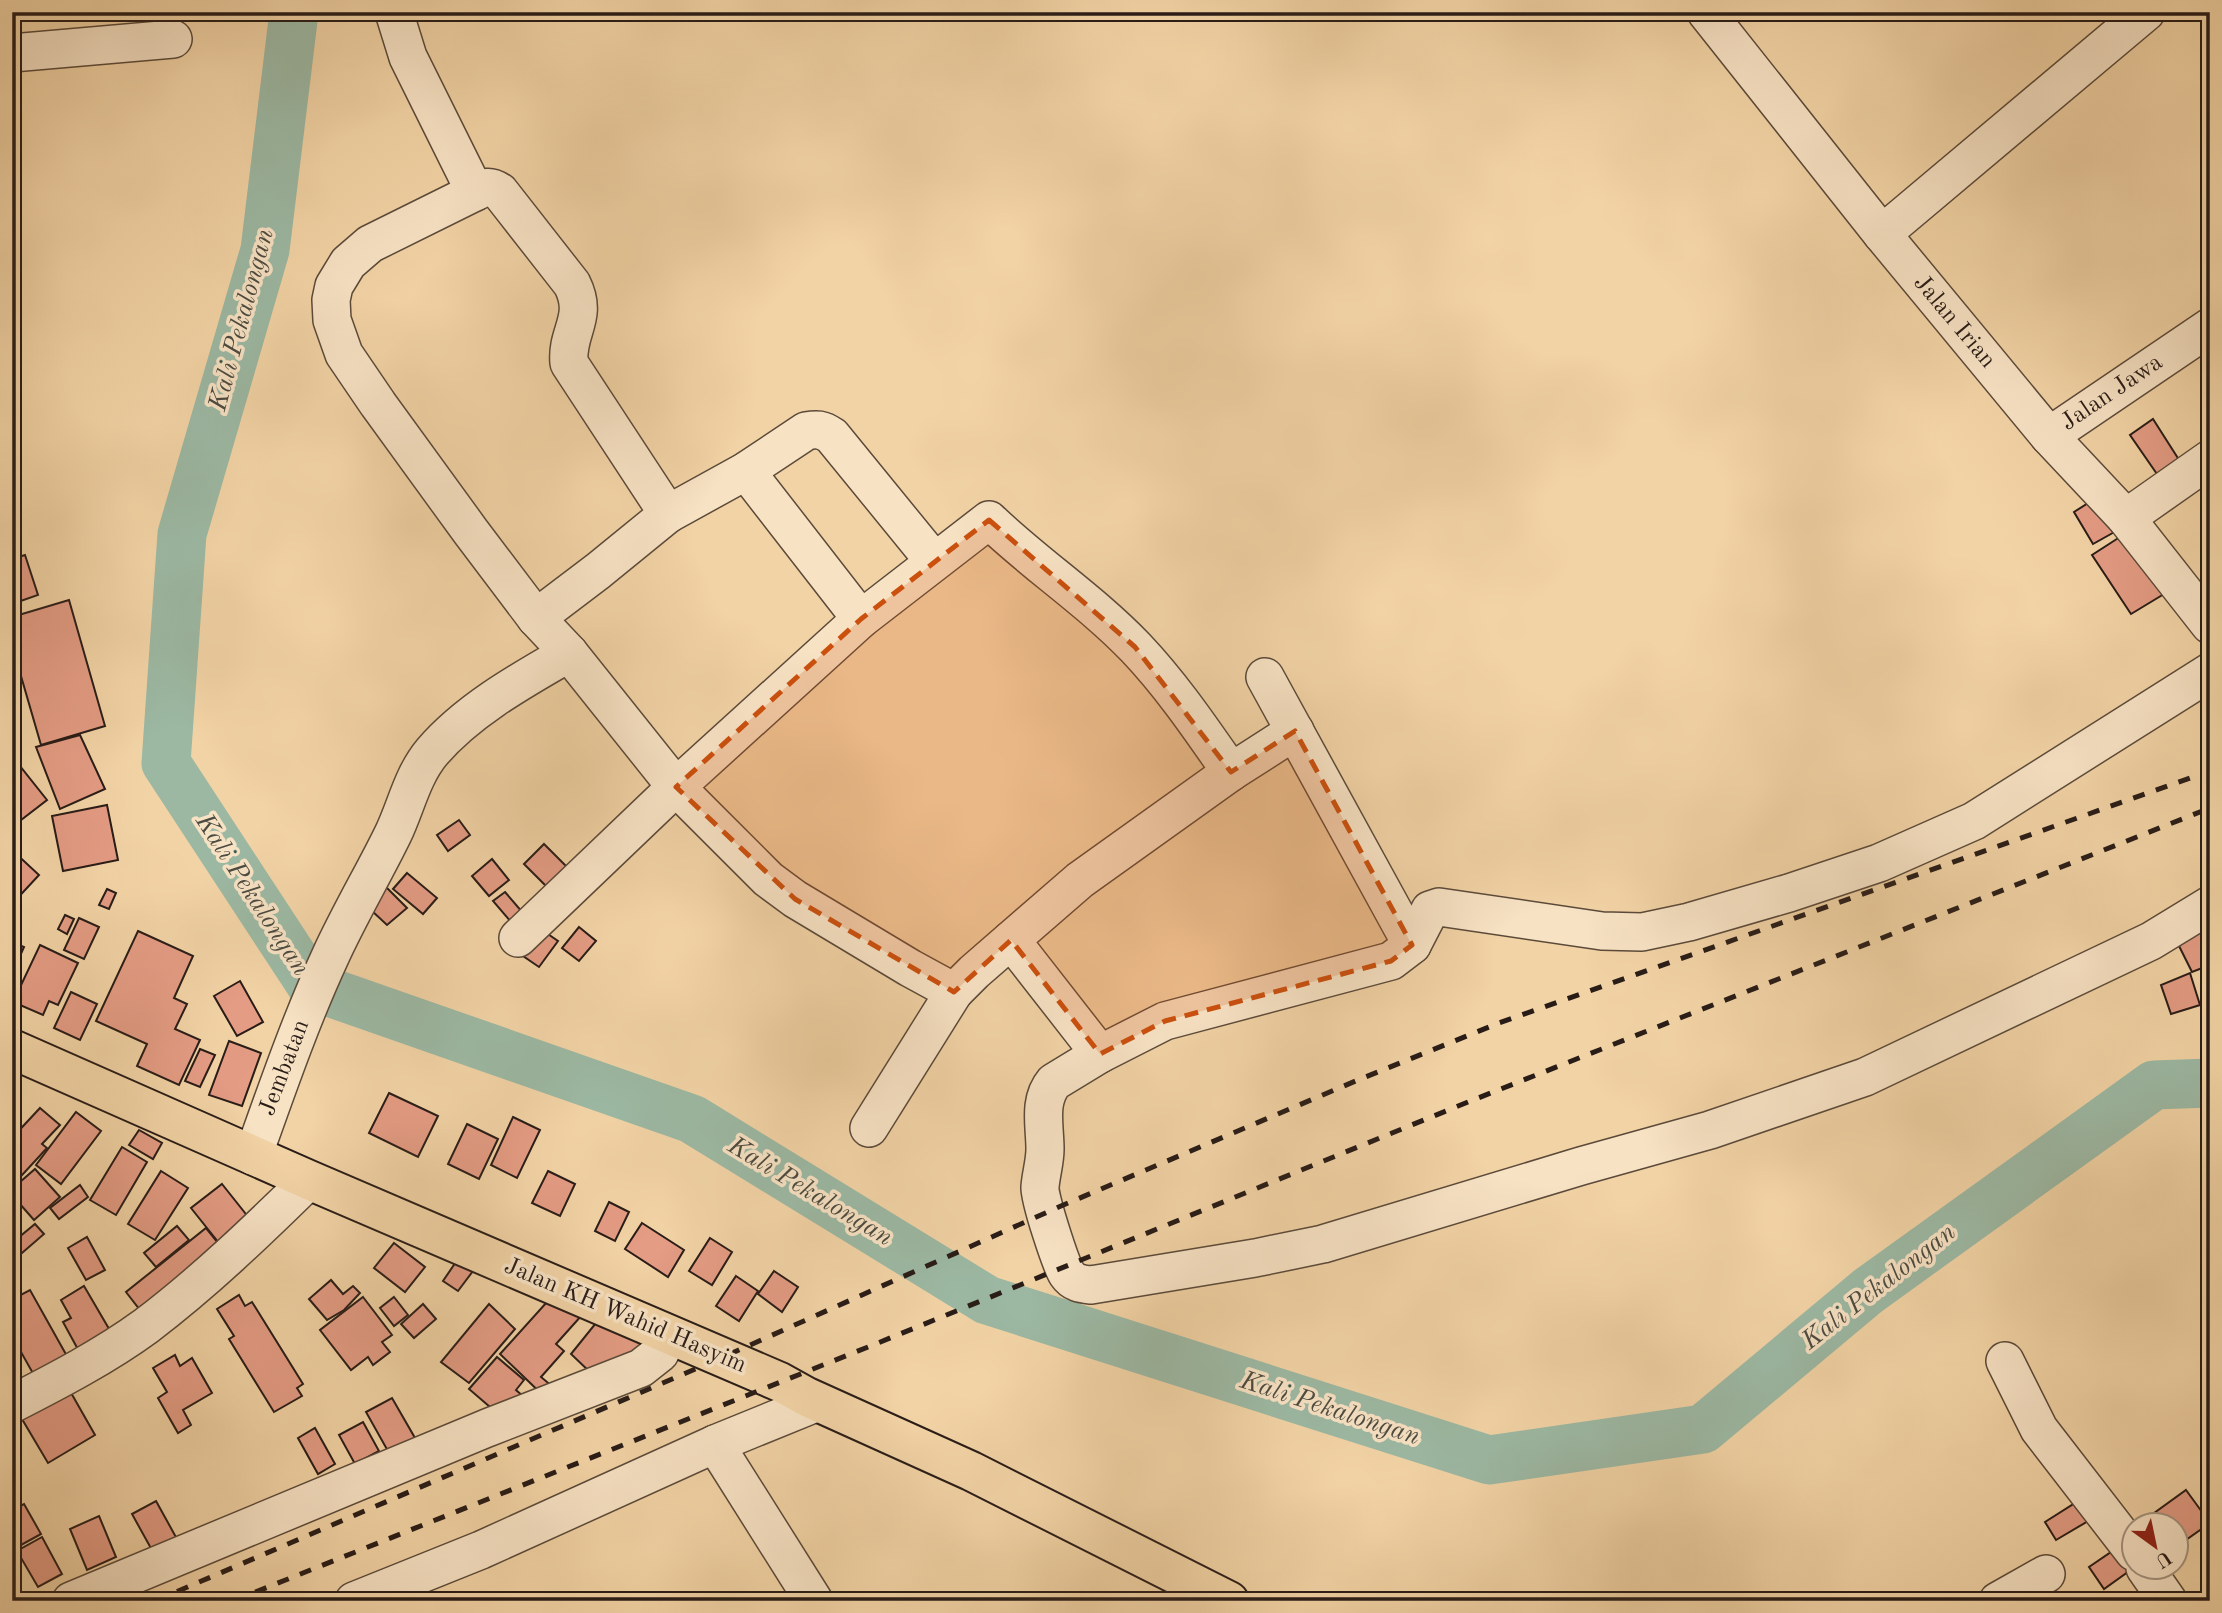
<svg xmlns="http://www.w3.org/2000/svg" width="2222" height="1613" font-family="'Old Standard TT',serif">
<rect width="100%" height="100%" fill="#f2d3a5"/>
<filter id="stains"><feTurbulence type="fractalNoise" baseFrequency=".00286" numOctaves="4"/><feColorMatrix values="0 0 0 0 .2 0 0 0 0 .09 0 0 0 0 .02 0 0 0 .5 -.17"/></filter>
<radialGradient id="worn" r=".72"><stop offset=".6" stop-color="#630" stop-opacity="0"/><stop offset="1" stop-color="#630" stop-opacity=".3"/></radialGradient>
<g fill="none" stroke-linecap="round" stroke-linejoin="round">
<path stroke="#9cb8a3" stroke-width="49" d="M294,12L265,250L182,534L166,763L312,986L692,1119L987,1300L1489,1460L1703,1429L1868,1291L2154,1085L2210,1083"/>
</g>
<g fill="#e49c84" stroke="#291c17" stroke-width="2">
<path d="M2153,419L2181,463L2159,477L2130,435Z"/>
<path d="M2096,498L2118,530L2093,544L2074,512Z"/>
<path d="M2123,535L2164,594L2131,614L2092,555Z"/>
<path d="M25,555L38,595L12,604V559Z"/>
<path d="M69,600L105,726L41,745L12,645V617Z"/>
<path d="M80,735L105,789L60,809L36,747Z"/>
<path d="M12,756L47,800L12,827Z"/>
<path d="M107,805L118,860L63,871L52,816Z"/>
<path d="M459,820L470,835L448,851L437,835Z"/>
<path d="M544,844L575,875L555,895L524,864Z"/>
<path d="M12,850L39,875L13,903H12Z"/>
<path d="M492,859L509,880L489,896L472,876Z"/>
<path d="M407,873L437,898L423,914L393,889Z"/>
<path d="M384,885L407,908L387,925L371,910Z"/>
<path d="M107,889L116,893L109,909L99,905Z"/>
<path d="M505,892L529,920L518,930L493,901Z"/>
<path d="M65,915L74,919L67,934L58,929Z"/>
<path d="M2210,915V965L2192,972L2172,932Z"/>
<path d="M79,918L99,927L84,959L64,950Z"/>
<path d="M579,927L596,941L579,961L562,948Z"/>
<path d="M542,930L558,941L539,967L523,956Z"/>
<path d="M138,931L193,956L174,998L187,1004L175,1029L200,1040L179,1085L137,1066L147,1044L96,1021Z"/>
<path d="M12,942L24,947L12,974Z"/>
<path d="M40,945L78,963L58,1005L49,1001L43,1015L13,1002Z"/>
<path d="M2190,973L2200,1005L2171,1014L2161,985Z"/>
<path d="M240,981L263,1022L237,1036L214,996Z"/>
<path d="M71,992L97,1004L80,1040L54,1028Z"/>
<path d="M229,1041L261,1053L242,1106L209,1095Z"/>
<path d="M200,1049L215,1055L200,1087L185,1081Z"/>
<path d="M389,1093L438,1116L418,1157L369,1133Z"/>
<path d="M40,1108L60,1125L42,1144L47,1148L12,1186V1138Z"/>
<path d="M76,1112L101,1131L61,1184L36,1165Z"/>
<path d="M513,1117L540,1130L517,1178L491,1165Z"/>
<path d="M467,1124L498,1139L479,1179L448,1164Z"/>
<path d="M139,1130L162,1143L153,1159L129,1145Z"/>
<path d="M122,1147L147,1162L116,1215L90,1200Z"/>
<path d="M35,1169L60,1197L34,1220L12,1195V1189Z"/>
<path d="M161,1171L188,1188L155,1240L128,1224Z"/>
<path d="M548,1171L575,1184L560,1216L532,1203Z"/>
<path d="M222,1184L257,1228L227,1253L191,1208Z"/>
<path d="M80,1185L88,1197L59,1219L50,1208Z"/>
<path d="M609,1202L629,1212L615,1241L595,1231Z"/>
<path d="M642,1223L684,1250L668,1277L625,1249Z"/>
<path d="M35,1224L44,1234L15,1259L12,1255V1243Z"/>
<path d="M177,1226L189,1240L156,1267L144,1253Z"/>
<path d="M206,1228L227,1254L147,1319L126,1292Z"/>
<path d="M87,1237L105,1270L86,1280L68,1248Z"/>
<path d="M710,1238L732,1252L712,1285L689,1271Z"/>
<path d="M394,1243L425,1267L405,1292L374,1268Z"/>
<path d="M460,1256L476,1267L458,1291L443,1281Z"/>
<path d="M774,1271L798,1287L782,1312L758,1294Z"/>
<path d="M736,1276L758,1291L739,1321L716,1306Z"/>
<path d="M331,1280L343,1294L353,1286L360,1293L344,1310L327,1320L309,1299Z"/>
<path d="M84,1286L112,1334L80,1353L63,1322L71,1318L61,1300Z"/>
<path d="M12,1289L17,1297L30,1290L68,1358L35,1377L12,1336Z"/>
<path d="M556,1292L582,1315L556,1344L564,1351L541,1377L559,1392L550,1402L500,1354Z"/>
<path d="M239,1295L245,1306L252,1302L303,1384L297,1388L302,1396L274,1412L229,1339L234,1336L217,1309Z"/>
<path d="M363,1297L392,1335L382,1342L390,1352L373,1365L368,1357L351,1370L320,1330Z"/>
<path d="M394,1297L408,1315L394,1326L380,1308Z"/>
<path d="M423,1304L436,1319L414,1338L401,1324Z"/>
<path d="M489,1304L515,1329L469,1383L441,1362Z"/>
<path d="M600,1318L652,1340L593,1375L571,1354Z"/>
<path d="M175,1355L180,1366L192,1358L212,1393L183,1410L191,1425L178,1433L158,1398L167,1392L153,1368Z"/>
<path d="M497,1357L524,1380L516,1390L523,1396L504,1419L469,1389Z"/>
<path d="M70,1391L95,1435L48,1463L22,1419Z"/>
<path d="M392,1398L415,1438L389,1453L366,1412Z"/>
<path d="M363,1422L379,1451L355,1464L339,1435Z"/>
<path d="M315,1428L335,1464L318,1474L298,1438Z"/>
<path d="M2186,1490L2210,1523L2176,1547V1526H2157L2150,1516Z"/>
<path d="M2083,1498L2095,1517L2056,1540L2045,1522Z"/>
<path d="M156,1501L177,1539L153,1552L132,1514Z"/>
<path d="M24,1504L41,1534L12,1550V1510Z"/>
<path d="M99,1516L116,1557L87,1570L70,1529Z"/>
<path d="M42,1537L62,1574L38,1587L17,1551Z"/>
<path d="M2117,1548L2132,1569L2104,1589L2089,1567Z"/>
</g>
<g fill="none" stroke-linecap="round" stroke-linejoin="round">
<g stroke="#5b4a3a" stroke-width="40">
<g id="minor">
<path d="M394,12L408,57L475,192L370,244L348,263L334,286L331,300L332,320L344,354L378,404L471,532L536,618L569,653L676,787L768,879L795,899L910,968L954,992L974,972L1080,880L1231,772L1295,731"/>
<path d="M1706,12L1882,234L2049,436L2126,518L2210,625"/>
<path d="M12,53L173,39"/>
<path d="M475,192C485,187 490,185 500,192L572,284C589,318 566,331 569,363L668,514L598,571L536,618"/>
<path d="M1882,234L2146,12"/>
<path d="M2049,436L2210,327"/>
<path d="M746,471L861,619"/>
<path d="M668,514L746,471L806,431C817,429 822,429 832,436L934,561"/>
<path d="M2126,518L2210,459"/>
<path d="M2210,672L1974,821L1879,863L1789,893L1689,922L1642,932L1602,931L1439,907L1430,910L1412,945L1391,961L1165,1021L1100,1054L1054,1082C1038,1101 1045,1126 1045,1149C1045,1162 1041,1174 1040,1187C1039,1198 1061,1265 1067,1274C1073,1283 1081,1284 1091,1285L1255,1258L1323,1244L1581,1166L1710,1130L1865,1077L2151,941L2210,905"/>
<path d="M1265,677L1412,945"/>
<path d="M518,938L676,787L861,619L989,520C1036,565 1091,601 1136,648C1172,686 1201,729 1231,772"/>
<path d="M1011,940L1100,1054"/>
<path d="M869,1128L954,992"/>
<path d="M253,1156C277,1089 300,1022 330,957C349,915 373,875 393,834C406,807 412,776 432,752C468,710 522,680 569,653"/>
<path d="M2005,1361L2039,1429L2134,1552"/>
<path d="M12,1404C57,1381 105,1356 146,1326C204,1282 257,1231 309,1180"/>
<path d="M715,1444L814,1601"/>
<path d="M2145,1568L2168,1601"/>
<path d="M71,1601L487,1428L641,1368L660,1353L668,1334"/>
<path d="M354,1601L481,1550L715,1444L818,1402"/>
<path d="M1998,1601L2046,1574"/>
</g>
</g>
<g stroke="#291c17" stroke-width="42">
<path id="major" d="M12,1049L309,1180L780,1382L807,1397L971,1471L1229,1601"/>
</g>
<use href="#minor" stroke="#f7e2c4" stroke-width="37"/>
<use href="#major" stroke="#f2d3a5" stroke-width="38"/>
<g stroke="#291c17" stroke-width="5" stroke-dasharray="12 12" stroke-linecap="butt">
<path d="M155,1601L721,1358L1061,1206L1358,1080L1499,1023L2210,771"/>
<path d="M233,1601L873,1345L1468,1102L2210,808"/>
</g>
</g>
<path fill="#cb500e" fill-opacity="0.2" stroke="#cb500e" stroke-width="5" stroke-dasharray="14 9" stroke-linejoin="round" d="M989,520L1135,647L1231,772L1295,731L1412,945L1391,961L1165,1021L1100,1054L1011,940L954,992L795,899L676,787L861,619Z"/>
<g text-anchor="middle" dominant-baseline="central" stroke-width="7" stroke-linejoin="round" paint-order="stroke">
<g font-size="24" fill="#291c17" stroke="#f7e2c4">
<text transform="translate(1954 322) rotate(50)">Jalan Irian</text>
<text transform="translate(2112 393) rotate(-34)">Jalan Jawa</text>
<text transform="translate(285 1068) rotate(-69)">Jembatan</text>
<text transform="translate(625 1316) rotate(23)">Jalan KH Wahid Hasyim</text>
</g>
<g font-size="26" font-style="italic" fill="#4c4b41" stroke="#f7e2c4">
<text transform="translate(242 320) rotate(-75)">Kali Pekalongan</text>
<text transform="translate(252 895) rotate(57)">Kali Pekalongan</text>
<text transform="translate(810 1192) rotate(31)">Kali Pekalongan</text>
<text transform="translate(1879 1287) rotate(-38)">Kali Pekalongan</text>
<text transform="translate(1330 1409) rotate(18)">Kali Pekalongan</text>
</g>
</g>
<rect width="2222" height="1613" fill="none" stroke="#f2d3a5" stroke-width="42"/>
<rect x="14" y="14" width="2194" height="1585" fill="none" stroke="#291c17" stroke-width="3.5"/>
<rect x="21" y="21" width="2180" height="1571" fill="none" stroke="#291c17" stroke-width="2"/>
<g transform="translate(2155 1546) rotate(147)"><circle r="33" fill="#f7e2c4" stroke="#a5937f" stroke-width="2"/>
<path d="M0-5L12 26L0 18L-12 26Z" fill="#8f2418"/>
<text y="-10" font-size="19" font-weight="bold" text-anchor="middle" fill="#291c17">U</text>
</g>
<rect width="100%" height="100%" filter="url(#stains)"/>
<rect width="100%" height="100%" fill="url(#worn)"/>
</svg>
